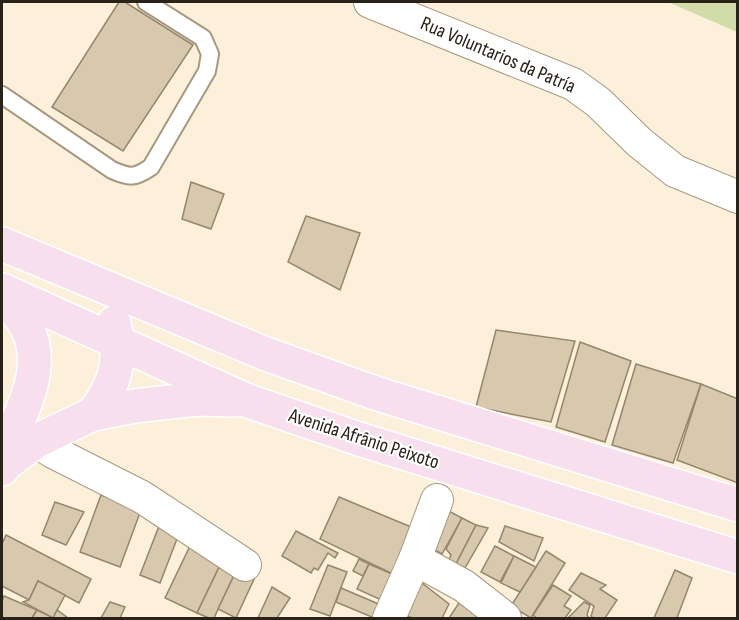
<svg xmlns="http://www.w3.org/2000/svg" width="739" height="620" font-family="'Sofia Sans Condensed',sans-serif">
<rect width="100%" height="100%" fill="#fdf0db"/>
<path fill="#d1dca8" d="M668,2H737V32Z"/>
<g fill="#d7c8ae" stroke="#94866d" stroke-width="1.5">
<path d="M119,2H125L193,45L123,151L52,107Z"/>
<path d="M191,182L224,194L211,229L182,219Z"/>
<path d="M306,216L360,233L340,290L288,262Z"/>
<path d="M496,330L575,341L551,422L476,407Z"/>
<path d="M580,342L631,361L605,442L556,427Z"/>
<path d="M636,364L701,384L673,463L612,445Z"/>
<path d="M701,384L738,399V483L677,460Z"/>
<path d="M101,495L141,510L120,567L80,552Z"/>
<path d="M339,497L416,529L399,577L320,539Z"/>
<path d="M55,502L84,512L66,545L42,535Z"/>
<path d="M443,508L462,518L442,554L424,544Z"/>
<path d="M462,518L476,525L455,566L448,562L451,555L446,549Z"/>
<path d="M161,521L177,539L160,583L140,575Z"/>
<path d="M476,525L488,528L465,568L455,566Z"/>
<path d="M505,526L543,538L534,561L499,542Z"/>
<path d="M296,531L338,553L335,558L328,553L318,570L314,568L311,573L282,556Z"/>
<path d="M6,535L91,579L79,603L38,581L29,600L2,586V544Z"/>
<path d="M190,546L222,561L197,613L165,598Z"/>
<path d="M495,546L514,556L500,582L481,572Z"/>
<path d="M546,551L565,563L531,618L511,606Z"/>
<path d="M514,556L536,567L520,592L501,583Z"/>
<path d="M359,559L369,564L363,576L353,571Z"/>
<path d="M222,561L237,569L214,618H209L197,613Z"/>
<path d="M369,564L399,577L388,603L357,589Z"/>
<path d="M328,565L347,572L330,616L310,609Z"/>
<path d="M237,569L255,577L236,618L218,609Z"/>
<path d="M675,570L692,578L677,618H654Z"/>
<path d="M581,573L606,585L600,589L617,600L605,618H593L591,616L594,606L569,590Z"/>
<path d="M418,580L449,604L442,618H413L404,615Z"/>
<path d="M38,581L65,595L53,618L23,602L29,600Z"/>
<path d="M553,585L571,596L564,606L571,610L565,618H537L533,615Z"/>
<path d="M272,587L290,598L277,618H258Z"/>
<path d="M341,588L388,608L374,618L336,602Z"/>
<path d="M4,596L37,610L32,618H2V601Z"/>
<path d="M110,602L125,607L120,618H101Z"/>
<path d="M584,602L590,605L587,615L589,618H568Z"/>
<path d="M459,603L483,618H449Z"/>
<path d="M37,610L53,618L57,610L68,618H32Z"/>
</g>
<g fill="none" stroke-linecap="round" stroke-linejoin="round">
<g stroke="#a7987f" stroke-width="20">
<path id="service" d="M2,95L112,170C130,178 135,178 151,167L207,71L210,54L203,38L146,2"/>
</g>
<g stroke="#a7987f" stroke-width="34">
<g id="minor">
<path d="M370,2L573,84L598,102L639,142L675,171L738,197"/>
<path d="M36,441L53,452L142,497L245,565"/>
<path d="M415,559L464,586L505,618"/>
<path d="M389,618L415,559L437,500"/>
</g>
</g>
<g stroke="#fff" stroke-width="36">
<g id="primary">
<path d="M2,244L266,354L375,393L738,505"/>
<path d="M2,290L248,401L359,439L738,557"/>
<path d="M2,298C59,344 29,400 2,453"/>
<path d="M93,414C117,381 121,363 114,323"/>
<path d="M2,469L7,463L36,441L93,414L135,406L197,399L234,400"/>
</g>
</g>
<use href="#service" stroke="#fff" stroke-width="16"/>
<use href="#minor" stroke="#fff" stroke-width="32"/>
<use href="#primary" stroke="#f8dfed" stroke-width="33"/>
</g>
<g text-anchor="middle" dominant-baseline="central" stroke-width="4.5" stroke-linejoin="round" paint-order="stroke">
<g font-size="20" fill="#282218" stroke="#fff">
<text transform="translate(498 55) rotate(23)">Rua Voluntarios da Patría</text>
<text transform="translate(364 439) rotate(18)">Avenida Afrânio Peixoto</text>
</g>
</g>
<rect width="739" height="620" fill="none" stroke="#282218" stroke-width="6"/>
</svg>
